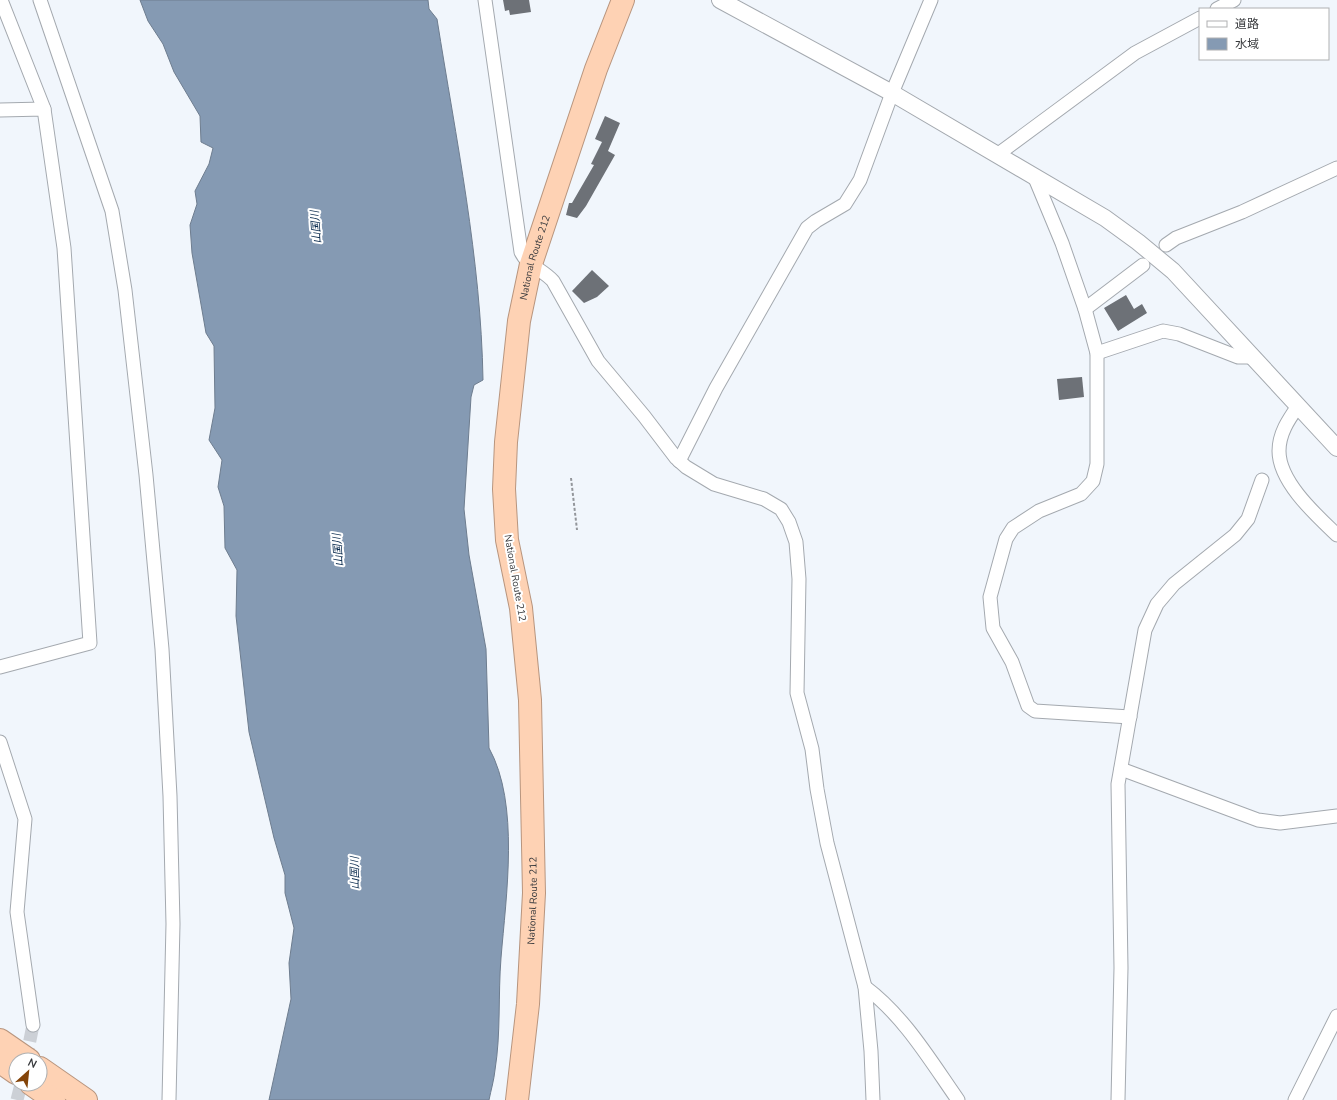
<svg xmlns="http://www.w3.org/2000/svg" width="1337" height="1100" font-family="'Nunito Sans','Noto Sans JP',sans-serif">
<rect width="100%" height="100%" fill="#f1f6fc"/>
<path fill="#859ab3" stroke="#6e7d8f" d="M140,0H428L429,9L437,19C456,139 481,259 483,380L474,385L471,397L464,509L469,555L486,649L489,748C520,804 506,896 501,958C498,995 501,1033 495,1070C494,1080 491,1090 489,1100H269L291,999L289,963L294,928L285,893V875L274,838L249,732L236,616L237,570L225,548L224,506L218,487L222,460L209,440L215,408L214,346L206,333L192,253L190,225L197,204L195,191L209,164L213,148L201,142L200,116L174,72L163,44L148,21Z"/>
<g fill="#6d7177">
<path d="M503,0H529L531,12L510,15L509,10L505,11Z"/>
<path d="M605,116L620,123L608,151L615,155L586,206L577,218L566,215L569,203H572L594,165L591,164L602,142L595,139Z"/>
<path d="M592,270L609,286L597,297L584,303L572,291Z"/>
<path d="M1126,295L1134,309L1142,304L1147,313L1118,331L1104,308Z"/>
<path d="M1082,377L1084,397L1059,400L1057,379Z"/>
</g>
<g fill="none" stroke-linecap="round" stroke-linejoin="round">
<g stroke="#ccd0d6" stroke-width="13" stroke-dasharray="13 6" stroke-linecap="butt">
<path d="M26,1060L33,1025"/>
<path d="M17,1100L21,1084"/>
</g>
<g stroke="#a4a9af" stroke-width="15">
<g id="minor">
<path d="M1,0L44,109"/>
<path d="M40,0L112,211L125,290L146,475L162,649L170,796L173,924L169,1100"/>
<path d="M485,0L521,252C527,265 543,270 553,281L598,361L644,416L676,458L686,467L714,484L764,499L781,509L789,522L796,542L799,579L797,693L812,749L817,789L827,843L865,987L871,1051L873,1100"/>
<path d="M1217,9L1234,0"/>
<path d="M0,110L44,109L64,248L90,643L0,667"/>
<path d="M997,155L1135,53L1200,18"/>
<path d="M1035,178L1062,243L1085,309L1097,353V464L1093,481L1081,494L1039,511L1013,528L1006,539L990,597L993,628L1012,662L1028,706L1035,711L1130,717"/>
<path d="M1166,245L1176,238L1242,212L1337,168"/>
<path d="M1085,309L1143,265"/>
<path d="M1097,353L1163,331L1179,334L1238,357H1254"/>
<path d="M1298,406C1289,419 1279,433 1279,451C1279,482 1316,515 1337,535"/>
<path d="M679,461L716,388L807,228L816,221L845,204L860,180L892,93L931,0"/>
<path d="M0,742L25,819L17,912L33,1025"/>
<path d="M1121,769L1258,820L1280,823L1337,816"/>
<path d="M865,987C904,1016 930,1060 958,1100"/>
<path d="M1118,1100L1121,968L1118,784L1145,630L1157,604L1174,584L1235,535L1248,519L1262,480"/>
<path d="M1295,1100L1337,1016"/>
</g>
</g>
<g stroke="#a4a9af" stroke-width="18">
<path id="tertiary" d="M720,0L892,93L1105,218L1138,242L1173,271L1337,448"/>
</g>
<g stroke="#b8957e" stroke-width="24">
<g id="trunk">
<path d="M0,1040L29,1060"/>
<path d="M0,1062L16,1073"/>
<path d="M40,1068L86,1100"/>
<path d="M31,1084L54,1100"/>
<path id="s1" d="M517,1100L528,1004L534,893L530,700L521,608L507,540L504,489L506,442L519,321L531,264L596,69L623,0"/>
</g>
</g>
<path stroke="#93969b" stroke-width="2" stroke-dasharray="3 2" stroke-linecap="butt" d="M571,478L577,530"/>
<use href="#minor" stroke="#fff" stroke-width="13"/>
<use href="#tertiary" stroke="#fff" stroke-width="16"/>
<use href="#trunk" stroke="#fed2b4" stroke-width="22"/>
</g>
<g text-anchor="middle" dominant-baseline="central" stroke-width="4" stroke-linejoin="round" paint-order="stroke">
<g font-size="10" fill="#37393c" stroke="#fff">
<text stroke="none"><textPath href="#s1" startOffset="848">National Route 212</textPath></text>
<text transform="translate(515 578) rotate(80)">National Route 212</text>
<text stroke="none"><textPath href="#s1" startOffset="200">National Route 212</textPath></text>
</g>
<g font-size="11" font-style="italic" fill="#092a4d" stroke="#fff">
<text transform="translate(316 227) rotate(-94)">山国川</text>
<text transform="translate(338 550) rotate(-94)">山国川</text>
<text transform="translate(355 873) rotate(-91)">山国川</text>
</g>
</g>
<rect x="1199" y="8" width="130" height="52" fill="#ffffff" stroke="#afb0b1"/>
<rect x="1207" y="21" width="20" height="6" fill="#ffffff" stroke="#afb0b1"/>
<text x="1235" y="28" font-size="12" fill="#37393c">道路</text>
<rect x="1207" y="38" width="20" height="12" fill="#859ab3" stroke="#afb0b1"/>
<text x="1235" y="48" font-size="12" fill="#37393c">水域</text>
<g transform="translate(28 1072) rotate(27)"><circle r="19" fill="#ffffff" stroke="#afb0b1"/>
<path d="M0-3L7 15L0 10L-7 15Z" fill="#844409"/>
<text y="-6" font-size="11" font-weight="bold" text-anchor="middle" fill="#37393c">N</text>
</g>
</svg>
